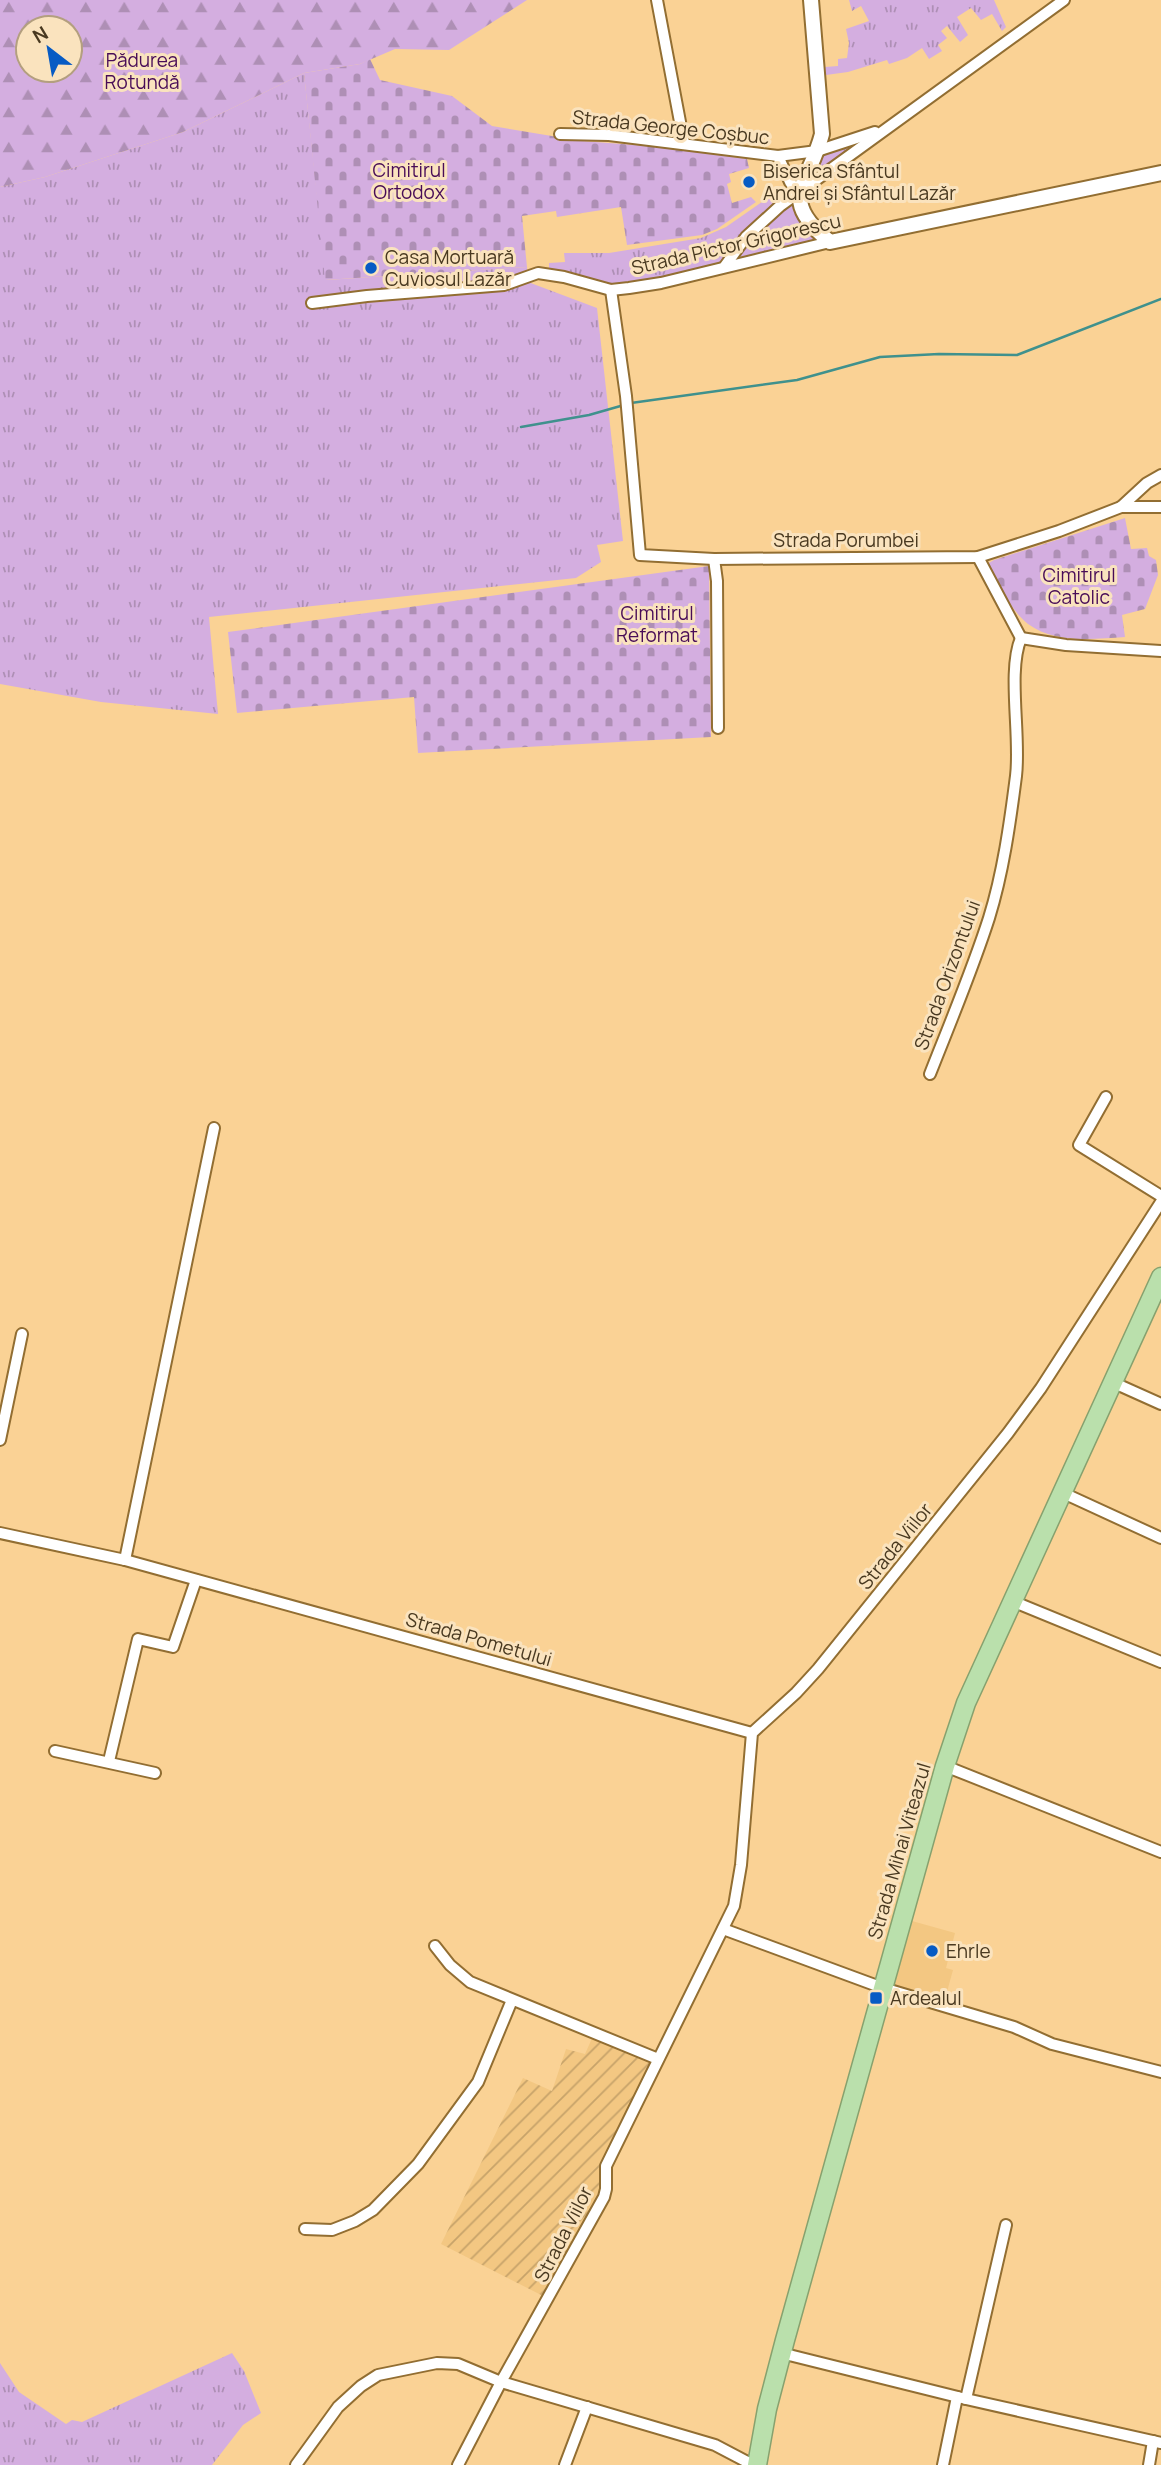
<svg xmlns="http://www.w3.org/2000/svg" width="1161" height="2465" font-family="Manrope,sans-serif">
<defs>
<pattern id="industrial-furrows" width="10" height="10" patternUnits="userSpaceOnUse" patternTransform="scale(1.75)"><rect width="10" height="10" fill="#f3c782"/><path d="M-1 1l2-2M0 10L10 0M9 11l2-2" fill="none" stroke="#c7a36a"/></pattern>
<pattern id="grass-tufts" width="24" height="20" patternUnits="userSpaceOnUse" patternTransform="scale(1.75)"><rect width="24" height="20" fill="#d4aee0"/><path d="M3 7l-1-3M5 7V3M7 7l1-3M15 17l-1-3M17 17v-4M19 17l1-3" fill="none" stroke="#ae8fb5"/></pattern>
<pattern id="forest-firs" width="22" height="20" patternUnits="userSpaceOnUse" patternTransform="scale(1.75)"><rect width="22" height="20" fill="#d4aee0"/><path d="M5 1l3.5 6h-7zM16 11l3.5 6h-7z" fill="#ae8fb5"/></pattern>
<pattern id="cemetery-stones" width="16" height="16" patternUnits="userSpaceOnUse" patternTransform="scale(1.75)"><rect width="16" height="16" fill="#d4aee0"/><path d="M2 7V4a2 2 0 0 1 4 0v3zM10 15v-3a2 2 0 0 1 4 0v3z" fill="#ae8fb5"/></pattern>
</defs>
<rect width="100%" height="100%" fill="#fad295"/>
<path fill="#f3c782" d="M912,1921L955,1933L946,1968L953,1970L945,1999L894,1985Z"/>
<path fill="url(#industrial-furrows)" d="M593,2036L652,2061L600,2171L601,2196L547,2298L441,2244L523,2078L552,2091L566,2049L585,2054Z"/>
<g fill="url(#grass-tufts)">
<path d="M849,0H994L1006,27L1002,31L992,14L981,20L971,8L957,17L968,35L960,42L947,26L941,31L947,38L938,45L942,51L929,59L922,48L907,58L889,64L887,60L848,72L826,75L825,67L838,66V59L847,58L849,43L846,29L869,21L861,6L852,11Z"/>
<path d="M304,73L326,280L527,267L528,282L597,308L623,541L597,545L601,562L576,578L209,617L218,714L101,702L0,684V187L45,177L183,132Z"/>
<path d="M885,129L799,193L830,242L629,288L549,273V263L565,262L564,253H609L701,238L726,227L776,192L784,203L817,151Z"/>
<path d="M232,2353L244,2371L261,2413L243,2425L212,2465H0V2363L19,2392L66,2424L72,2420L82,2422Z"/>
</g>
<path fill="url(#forest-firs)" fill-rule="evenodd" d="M0,0H527L449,50L395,49L360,64L304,73L183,132L45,177L0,187ZM28,28H70V70H28Z"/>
<g fill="url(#cemetery-stones)">
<path d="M370,59L380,80L452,96L492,126L582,141L662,147L747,159L749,168L729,174L731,182L727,184L732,203L751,197L756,202L717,229L702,235L627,245L621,207L557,217L556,211L522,216L527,267L325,280L304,73L360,64Z"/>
<path d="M1125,518L1131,549L1147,548L1149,556L1156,560L1158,575L1145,609L1122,615L1125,637C1094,639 1055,644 1028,624C1010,610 999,583 987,564L994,560Z"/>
<path d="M709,566L711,737L418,753L414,697L237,713L228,632Z"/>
</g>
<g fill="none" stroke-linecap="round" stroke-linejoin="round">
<g stroke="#3f918d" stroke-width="2.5">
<path d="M631,403L797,380L880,357L939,354L1017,355L1161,299"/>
<path d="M521,427L589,415L624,405"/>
</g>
<g stroke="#926e32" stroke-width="14">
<g id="minor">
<path d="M657,0L684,143"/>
<path d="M560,134L609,135L778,156L817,151L875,132"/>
<path d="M778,156L790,182L798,193"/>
<path d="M725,266L746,237L780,206L1064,0"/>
<path d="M611,290L626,396L640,555L714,559L978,557L1059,531L1121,507H1161"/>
<path d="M312,303L367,296L504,285L538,273L564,277L611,290L629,288L661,283L830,242"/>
<path d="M1121,507L1147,483L1161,475"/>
<path d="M978,557L1021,638"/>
<path d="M714,559L717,581L718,728"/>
<path d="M1021,638L1066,645L1161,651"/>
<path d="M930,1074C950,1023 972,971 989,918C1003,873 1010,823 1016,776C1021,736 1007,671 1021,638"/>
<path d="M1106,1097L1079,1145L1161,1196"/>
<path d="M1112,1382L1161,1404"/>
<path d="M0,1440L22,1334"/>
<path d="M1061,1492L1161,1538"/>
<path d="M0,1533L125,1560L752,1733"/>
<path d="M125,1560L214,1128"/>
<path d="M1012,1601L1161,1662"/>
<path d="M55,1751L155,1773"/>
<path d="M109,1761L138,1639L173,1647L196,1580"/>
<path d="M945,1766L1161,1852"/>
<path d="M723,1929L883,1988L1014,2027L1052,2044L1161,2072"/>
<path d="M435,1946L450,1965L470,1982L658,2059"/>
<path d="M305,2229L332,2230L355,2221L373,2210L418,2164L478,2082L512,2000"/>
<path d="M781,2353L966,2399L1161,2443"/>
<path d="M966,2399L1006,2225"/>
<path d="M296,2465L338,2407L361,2386L378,2375L437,2363L458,2364L501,2382L715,2445L753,2465"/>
<path d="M458,2465L501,2382L604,2197L606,2189V2166L734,1906L741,1865L752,1733L796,1693L818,1669L1008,1433L1041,1388L1161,1202"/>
<path d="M565,2465L587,2407"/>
<path d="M943,2465L957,2397"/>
<path d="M1149,2465L1153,2441"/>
</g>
</g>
<g stroke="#926e32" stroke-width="18">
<path id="tertiary" d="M811,0L822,134C809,185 776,198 830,242L1161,173"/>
</g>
<g stroke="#87a16e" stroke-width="21">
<path id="trunk" d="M757,2465L767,2409L785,2340L945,1766L966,1703L1161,1277"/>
</g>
<use href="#minor" stroke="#fff" stroke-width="10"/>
<use href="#tertiary" stroke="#fff" stroke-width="14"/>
<use href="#trunk" stroke="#bae0ac" stroke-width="18"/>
</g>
<g fill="#075bc4" stroke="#fae3be" stroke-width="2.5">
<circle cx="749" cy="182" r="7"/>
<circle cx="371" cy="268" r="7"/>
<circle cx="932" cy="1951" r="7"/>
<rect x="869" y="1991" width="14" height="14" rx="3.5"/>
</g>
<g text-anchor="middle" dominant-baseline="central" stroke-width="6" stroke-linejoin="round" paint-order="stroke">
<g font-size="19" fill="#480c57" stroke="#fae3be">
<text x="142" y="60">Pădurea<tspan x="142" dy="22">Rotundă</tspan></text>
<text x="409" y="170">Cimitirul<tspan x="409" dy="22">Ortodox</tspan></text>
<text x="1079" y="575">Cimitirul<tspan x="1079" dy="22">Catolic</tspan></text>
<text x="657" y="613">Cimitirul<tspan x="657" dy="22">Reformat</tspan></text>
</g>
<g font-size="19" fill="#493920" stroke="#fae3be">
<text transform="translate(671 127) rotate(6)">Strada George Coșbuc</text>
<text transform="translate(736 244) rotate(-13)">Strada Pictor Grigorescu</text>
<text x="846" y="540">Strada Porumbei</text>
<text transform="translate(947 975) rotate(-70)">Strada Orizontului</text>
<text transform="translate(895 1546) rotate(-51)">Strada Viilor</text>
<text transform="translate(479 1639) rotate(16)">Strada Pometului</text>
<text transform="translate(899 1851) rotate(-74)">Strada Mihai Viteazul</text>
<text transform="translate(563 2234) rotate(-63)">Strada Viilor</text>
</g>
<g font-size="19" fill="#493920" stroke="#fae3be" text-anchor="start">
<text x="763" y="171">Biserica Sfântul<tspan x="763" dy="22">Andrei și Sfântul Lazăr</tspan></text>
<text x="385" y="257">Casa Mortuară<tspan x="385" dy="22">Cuviosul Lazăr</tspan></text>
<text x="946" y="1951">Ehrle</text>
<text x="890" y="1998">Ardealul</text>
</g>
</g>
<g transform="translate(49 49) rotate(329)"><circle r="33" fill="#fae3be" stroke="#b39f7f" stroke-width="2"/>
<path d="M0-5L12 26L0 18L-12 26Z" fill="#075bc4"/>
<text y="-10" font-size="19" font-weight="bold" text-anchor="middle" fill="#493920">N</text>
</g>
</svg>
